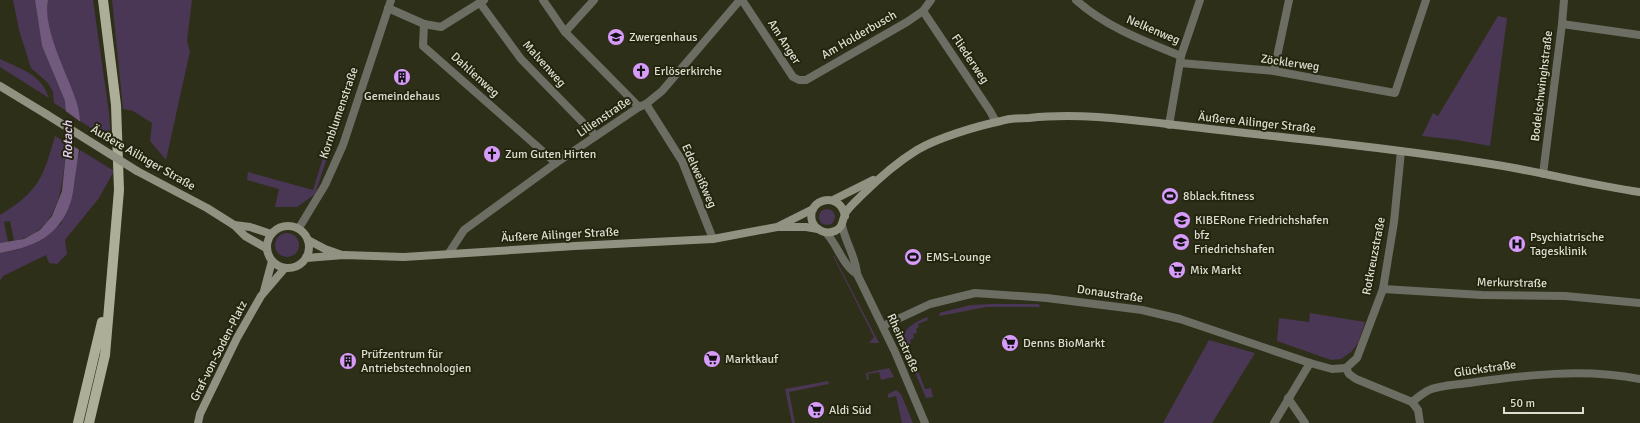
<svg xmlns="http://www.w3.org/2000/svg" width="1640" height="423" font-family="Signika,sans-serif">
<rect width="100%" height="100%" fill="#2e2f19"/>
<g fill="#4a3655">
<path d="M13,0H35L42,46L65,101V110L54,103L53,92L48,83L31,68L19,30Z"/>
<path d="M48,0H93L109,113L111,141L80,121C76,85 41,34 48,0Z"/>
<path d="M112,0H192L187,41L190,51L166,160L150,141L152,123L133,111L123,109Z"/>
<path d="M1498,16L1507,18L1490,146L1457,140L1422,136L1433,113L1438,116Z"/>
<path d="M0,59C21,69 41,74 49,98L0,67Z"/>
<path d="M338,109L342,113L315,194L297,207H275L279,189L247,180L248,172L313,190Z"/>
<path d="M55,136L67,143C62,182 63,231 14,241L10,221L4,222L8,242L0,243V215C39,191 43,178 55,136Z"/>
<path d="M80,150L114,171L99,198L65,240L67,254L57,264L49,263L46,255L3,276L0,281V253L17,250L61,224L75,172Z"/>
<circle cx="827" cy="217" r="8"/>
<circle cx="287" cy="245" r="12"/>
<path d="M833,256H834L879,343H869L874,337Z"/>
<path d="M990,304H1039L1040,307H986L940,316L939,313L971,305Z"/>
<path d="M1310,313L1365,322L1358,343L1351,352L1341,359L1331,360L1277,341L1279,318L1309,322Z"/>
<path d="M927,317L928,320L918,324L919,327L916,329L917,333L913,334L914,338L910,340L911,344L908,345L914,360L910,362C900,336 899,329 927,317Z"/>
<path d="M1209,340L1255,353L1212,423H1163Z"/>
<path d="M915,363L925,389L931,388L933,397L926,398L912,365Z"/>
<path d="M889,368L894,377L881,380L879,372L868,374L869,379L867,380L866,373Z"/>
<path d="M828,381L829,384L789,392L795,423H792L785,389Z"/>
<path d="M896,390L901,394L913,423H902L896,396L888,398V394Z"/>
</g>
<path fill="#715a7e" d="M35,0H48C42,31 70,77 78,107C83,127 79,151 76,171C74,180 74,191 71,201C60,236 34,247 0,253V243L24,239L40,230L52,216L62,191L67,143L65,101L42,46Z"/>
<path fill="#2e2f19" d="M63,109L82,123L81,151L65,141Z"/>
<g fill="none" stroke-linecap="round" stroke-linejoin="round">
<g stroke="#6d6e63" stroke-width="8">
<path d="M543,0L565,32"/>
<path d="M594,0L565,32L639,107"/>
<path d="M742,0L793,77L799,80H806L907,22L923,11L931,0"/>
<path d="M1076,0C1106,27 1144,41 1181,56"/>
<path d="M480,3L521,59L596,136"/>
<path d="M388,8L424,24L423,46L556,163"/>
<path d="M923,11L990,111L996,122"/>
<path d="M424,24L441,27L484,0"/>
<path d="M1562,24L1640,35"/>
<path d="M1180,63L1274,71L1395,93L1426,0"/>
<path d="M1274,71L1289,0"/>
<path d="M646,104L682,161L713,239"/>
<path d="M1169,125L1181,56L1200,0"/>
<path d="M1543,174L1562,24L1564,0"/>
<path d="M842,225C845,242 856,257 857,274L895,352L925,423"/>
<path d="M299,228L325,185L343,145L391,0"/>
<path d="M826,233C838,245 842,265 857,274"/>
<path d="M449,253L464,230L556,163L639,107L646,104L662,91L740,0"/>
<path d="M1383,289L1482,295L1565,296L1640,303"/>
<path d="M883,326L930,304L975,293L1047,298L1142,310L1180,319L1310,363L1332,369L1346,368L1357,358L1383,289L1394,222L1401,151"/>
<path d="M1346,368L1349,374L1356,379L1412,402"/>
<path d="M1288,398L1305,423"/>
<path d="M1412,402C1417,398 1422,394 1427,391C1439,385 1456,385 1469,383C1525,375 1584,368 1640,379"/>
<path d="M1412,402L1418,410L1420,423"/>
<path d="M1274,423L1310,363"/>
</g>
<g stroke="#919281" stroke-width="8">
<path d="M0,86L46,114"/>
<path d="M137,171L207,208L234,225L245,236L266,248"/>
<path d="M833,200L873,180"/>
<path d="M845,216C840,190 806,199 812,221C815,230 826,235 835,231C844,227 842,219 846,212C850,206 857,200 862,195C879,178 896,163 917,150C937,138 977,126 1001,121C1010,118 1020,118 1029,118C1083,112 1139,121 1193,127C1294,139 1396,148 1497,165C1545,173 1592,185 1640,192"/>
<path d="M234,225L250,227L271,234"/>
<circle cx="288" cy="247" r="21"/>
<path d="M779,227H806L818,229"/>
<path d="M308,240L325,249L342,255"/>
<path d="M306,258L344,255L404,257L575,246L713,239L777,227L813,209"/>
<path d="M264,291L272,261"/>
<path d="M198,423L200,414L237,338L261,296L285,268"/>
</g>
<g stroke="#acae97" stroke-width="10">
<path d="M78,423L102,322"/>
<path d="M89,423L105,355L119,190L116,105L103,0"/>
</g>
<path stroke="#919281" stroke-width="8" d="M46,114L137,171"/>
</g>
<defs>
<g id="school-disc" transform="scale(0.9)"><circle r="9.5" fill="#d79bf9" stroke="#24250f"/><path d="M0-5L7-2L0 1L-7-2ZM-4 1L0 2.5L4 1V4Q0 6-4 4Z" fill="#111"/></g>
<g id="church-disc" transform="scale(0.9)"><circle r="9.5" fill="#d79bf9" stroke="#24250f"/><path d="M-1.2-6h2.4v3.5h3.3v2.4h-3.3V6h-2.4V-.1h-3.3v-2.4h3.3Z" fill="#111"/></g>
<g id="building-disc" transform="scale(0.9)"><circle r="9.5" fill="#d79bf9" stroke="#24250f"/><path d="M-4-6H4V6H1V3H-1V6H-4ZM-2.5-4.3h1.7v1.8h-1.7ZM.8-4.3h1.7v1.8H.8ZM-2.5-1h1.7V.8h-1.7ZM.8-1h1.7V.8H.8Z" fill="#111"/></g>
<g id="stadium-disc" transform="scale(0.9)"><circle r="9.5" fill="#d79bf9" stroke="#24250f"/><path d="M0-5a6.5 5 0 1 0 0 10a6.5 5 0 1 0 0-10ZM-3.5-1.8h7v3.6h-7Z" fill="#111"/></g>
<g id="hospital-disc" transform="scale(0.9)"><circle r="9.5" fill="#d79bf9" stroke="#24250f"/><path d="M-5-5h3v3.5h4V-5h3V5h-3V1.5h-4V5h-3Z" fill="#111"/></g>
<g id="supermarket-disc" transform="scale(0.9)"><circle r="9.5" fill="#d79bf9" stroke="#24250f"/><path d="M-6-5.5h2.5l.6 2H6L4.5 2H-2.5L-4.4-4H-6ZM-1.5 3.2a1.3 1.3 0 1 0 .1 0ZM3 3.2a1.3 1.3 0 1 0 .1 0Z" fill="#111"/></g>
</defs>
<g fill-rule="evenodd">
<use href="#school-disc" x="616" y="37"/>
<use href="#church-disc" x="641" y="71"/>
<use href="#building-disc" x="402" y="77"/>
<use href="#church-disc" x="492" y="154"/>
<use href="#stadium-disc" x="1170" y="196"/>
<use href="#school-disc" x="1182" y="220"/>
<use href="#school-disc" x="1181" y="242"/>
<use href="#hospital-disc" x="1517" y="244"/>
<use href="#stadium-disc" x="913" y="257"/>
<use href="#supermarket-disc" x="1177" y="270"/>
<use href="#supermarket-disc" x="1010" y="343"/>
<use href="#supermarket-disc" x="712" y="359"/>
<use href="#building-disc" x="348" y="361"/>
<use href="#supermarket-disc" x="816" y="410"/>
</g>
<g text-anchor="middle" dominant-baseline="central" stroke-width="4" stroke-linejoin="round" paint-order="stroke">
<g font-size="12" fill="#ddded0" stroke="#24250f">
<text transform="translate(1153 30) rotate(23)">Nelkenweg</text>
<text transform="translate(859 35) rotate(-30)">Am Holderbusch</text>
<text transform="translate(784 42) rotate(57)">Am Anger</text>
<text transform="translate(970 59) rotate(56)">Fliederweg</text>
<text transform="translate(1290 63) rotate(8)">Zöcklerweg</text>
<text transform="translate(544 64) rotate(48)">Malvenweg</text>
<text transform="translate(475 75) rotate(42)">Dahlienweg</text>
<text transform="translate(1542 86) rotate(-83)">Bodelschwinghstraße</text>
<text transform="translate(339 113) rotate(-71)">Kornblumenstraße</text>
<text transform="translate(604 117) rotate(-34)">Lilienstraße</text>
<text transform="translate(1257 123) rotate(6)">Äußere Ailinger Straße</text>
<text transform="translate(143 158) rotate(30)">Äußere Ailinger Straße</text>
<text transform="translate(699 176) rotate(66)">Edelweißweg</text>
<text transform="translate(560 235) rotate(-3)">Äußere Ailinger Straße</text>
<text transform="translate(1374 256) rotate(-79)">Rotkreuzstraße</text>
<text transform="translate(1512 283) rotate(1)">Merkurstraße</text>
<text transform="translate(1110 294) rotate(8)">Donaustraße</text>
<text transform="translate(903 343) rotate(66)">Rheinstraße</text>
<text transform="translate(219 351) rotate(-63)">Graf-von-Soden-Platz</text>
<text transform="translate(1485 369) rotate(-8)">Glückstraße</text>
</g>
<g font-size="12" fill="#ddded0" stroke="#24250f" text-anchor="start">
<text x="629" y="37">Zwergenhaus</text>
<text x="654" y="71">Erlöserkirche</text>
<text x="402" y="96" text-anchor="middle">Gemeindehaus</text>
<text x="505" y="154">Zum Guten Hirten</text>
<text x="1183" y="196">8black.fitness</text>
<text x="1195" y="220">KIBERone Friedrichshafen</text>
<text x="1194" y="235">bfz<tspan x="1194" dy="14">Friedrichshafen</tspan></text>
<text x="1530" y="237">Psychiatrische<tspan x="1530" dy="14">Tagesklinik</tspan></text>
<text x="926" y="257">EMS-Lounge</text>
<text x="1190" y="270">Mix Markt</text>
<text x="1023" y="343">Denns BioMarkt</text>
<text x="361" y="354">Prüfzentrum für<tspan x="361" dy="14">Antriebstechnologien</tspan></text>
<text x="725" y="359">Marktkauf</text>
<text x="829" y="410">Aldi Süd</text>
</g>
<g font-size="13" font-style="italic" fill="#edd6fb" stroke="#24250f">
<text transform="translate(68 140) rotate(-90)">Rotach</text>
</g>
</g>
<path d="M1504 407v6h79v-6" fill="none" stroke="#ddded0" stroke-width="2"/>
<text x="1510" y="407" font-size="12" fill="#ddded0" stroke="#24250f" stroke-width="3" paint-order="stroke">50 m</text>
</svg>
